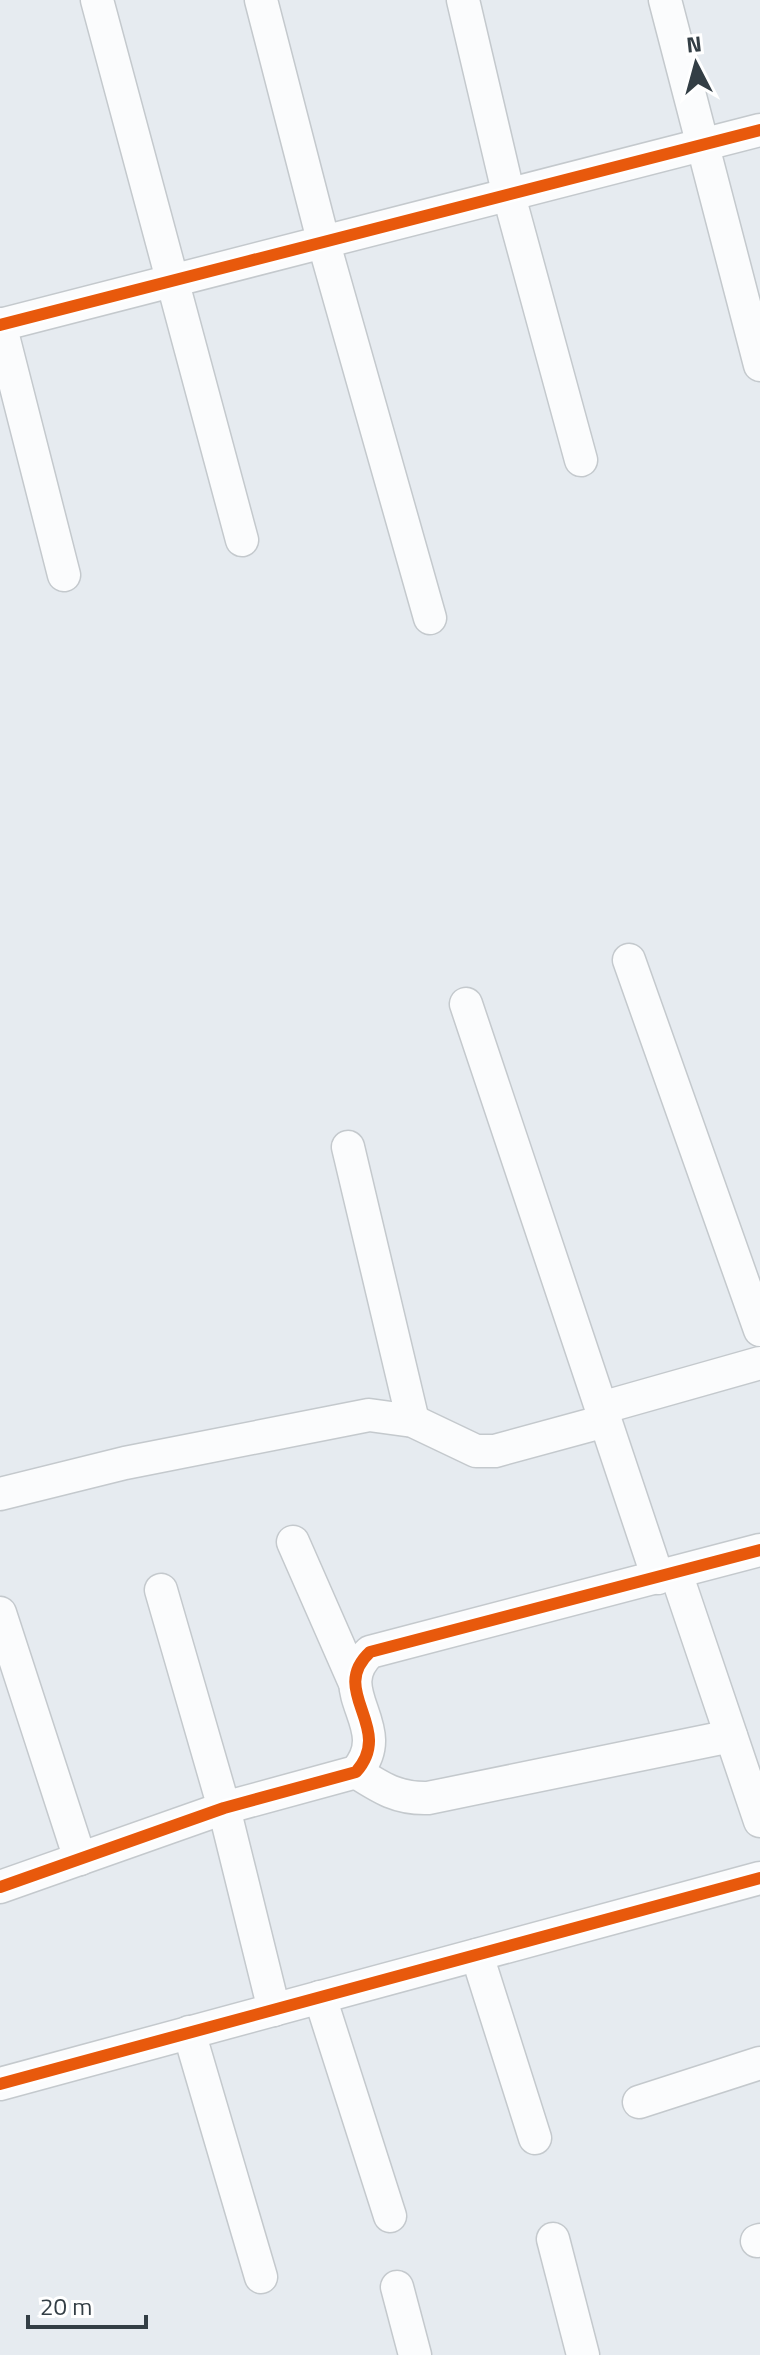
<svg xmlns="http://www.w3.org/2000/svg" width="760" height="2355" font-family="'Titillium Web',sans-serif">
<rect width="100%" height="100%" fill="#e6ebf0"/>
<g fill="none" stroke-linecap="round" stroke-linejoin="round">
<g stroke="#c4c9cd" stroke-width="35">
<g id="street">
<path d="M97,0L242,540"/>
<path d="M261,0L323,240L430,618"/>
<path d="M463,0L508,192L581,460"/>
<path d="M665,0L760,365"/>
<path d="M0,324L64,575"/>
<path d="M0,325L760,130"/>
<path d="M629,960L760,1330"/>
<path d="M466,1004L658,1578"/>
<path d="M348,1147L413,1421"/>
<path d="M601,1408L760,1363"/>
<path d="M0,1494L125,1463L369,1415L413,1421L476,1451H495L605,1421"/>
<path d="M293,1542L354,1681"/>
<path d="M676,1573L760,1821"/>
<path d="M161,1590L224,1808L274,2010"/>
<path d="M0,1613L80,1859"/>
<path d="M356,1772C381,1788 398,1799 428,1798L731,1736"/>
<path d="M0,1887L224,1808L356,1772C396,1727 327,1692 370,1652L760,1550"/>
<path d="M477,1955L535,2138"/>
<path d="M320,1997L390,2216"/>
<path d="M189,2032L261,2277"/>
<path d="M0,2084L760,1878"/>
<path d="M639,2102L760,2063"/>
<path d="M553,2239L583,2355"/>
<path d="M757,2241L760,2240"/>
<path d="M397,2287L415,2355"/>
</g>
</g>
<use href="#street" stroke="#fbfcfd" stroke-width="32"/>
<g stroke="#fff" stroke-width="17">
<g id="cycleway">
<path d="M0,325L760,130"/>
<path d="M0,1887L224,1808L356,1772C396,1727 327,1692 370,1652L760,1550"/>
<path d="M0,2084L760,1878"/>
</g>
</g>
<use href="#cycleway" stroke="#e8590c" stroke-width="12"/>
</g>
<g transform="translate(696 64) rotate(354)" stroke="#ffffff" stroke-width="6" paint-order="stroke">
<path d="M0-6L14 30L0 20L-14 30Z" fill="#333e45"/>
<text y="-12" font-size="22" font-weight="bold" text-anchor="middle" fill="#333e45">N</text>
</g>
<path d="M28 2315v12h118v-12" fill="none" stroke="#333e45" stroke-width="4"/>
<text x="40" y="2315" font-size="24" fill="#333e45" stroke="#ffffff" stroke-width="6" paint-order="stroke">20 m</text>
</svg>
